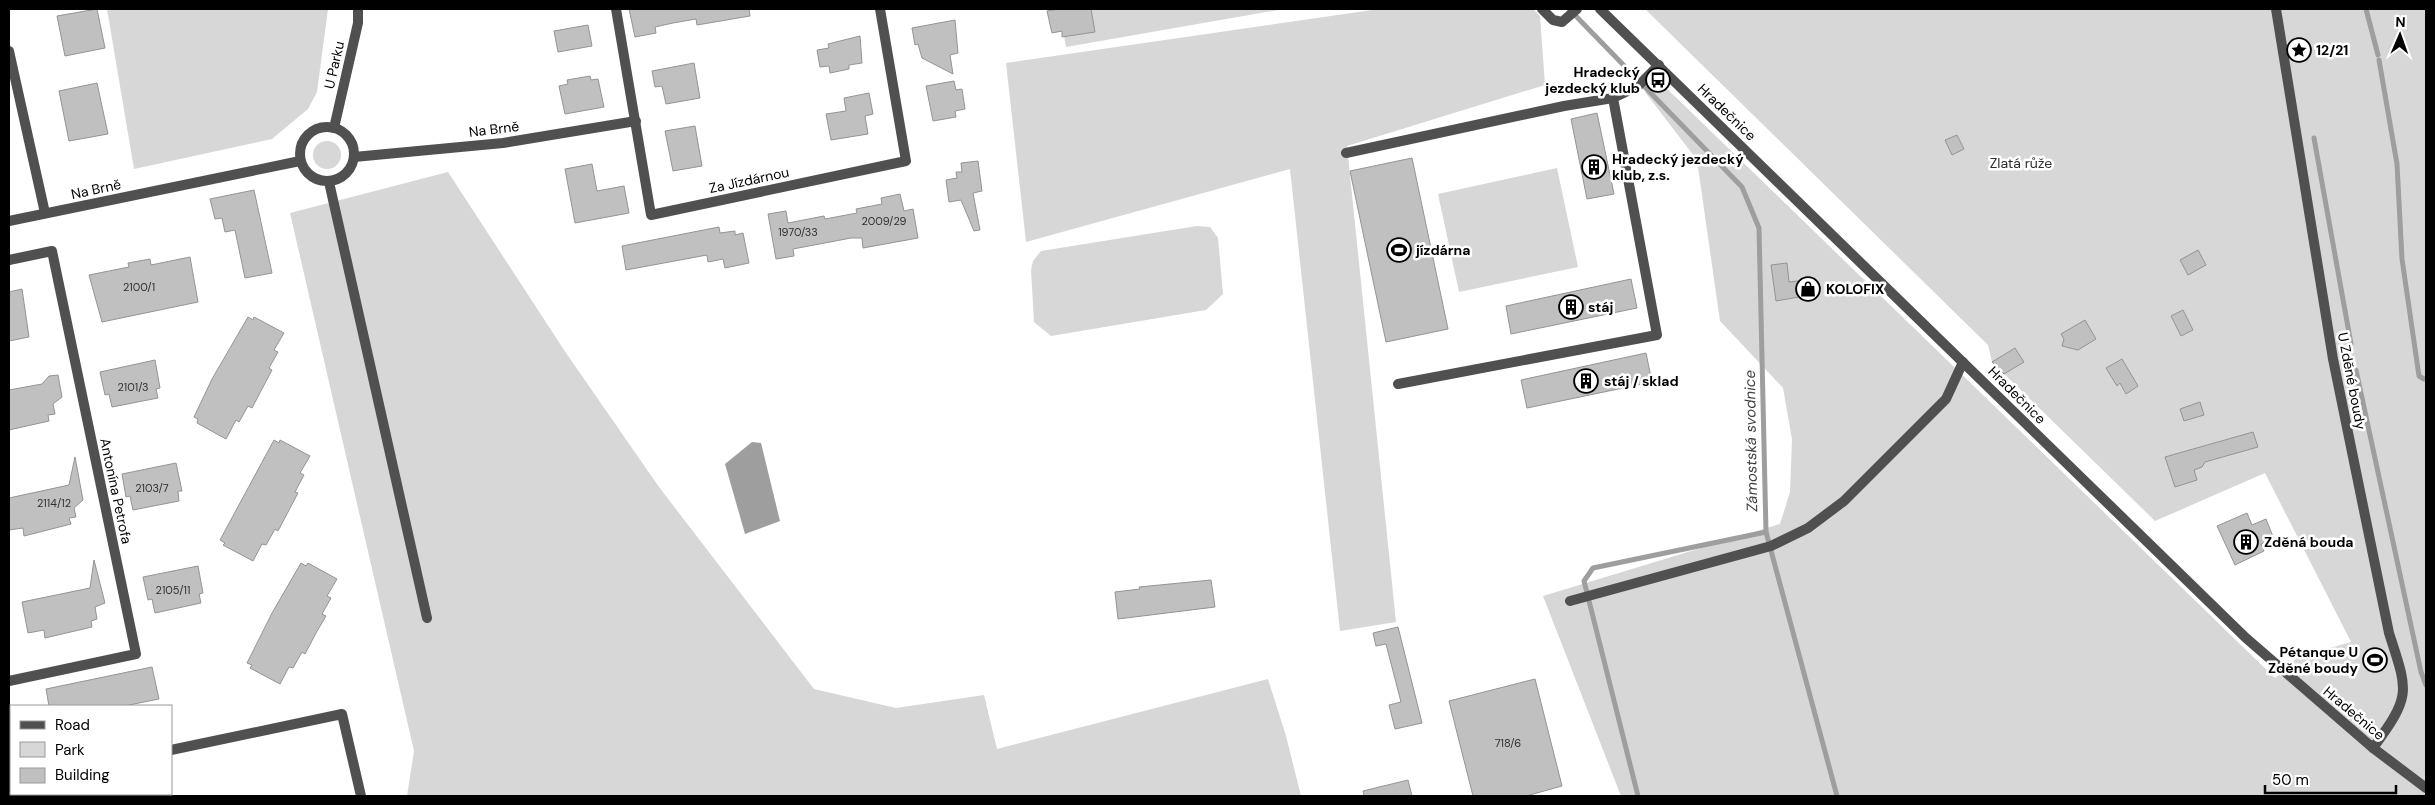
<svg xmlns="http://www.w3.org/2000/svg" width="2435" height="805" font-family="'DM Sans',sans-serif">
<rect width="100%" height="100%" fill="#fff"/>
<g fill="#d7d7d7">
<path d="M107,9H328L317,92L308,109L272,139L134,169Z"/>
<path d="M1059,9H1284L1066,47Z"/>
<path d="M1379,9H1533L1540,16L1545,85L1347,146L1396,622L1340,631L1290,169L1026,242L1006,63Z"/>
<path d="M1645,9H2426V796H1621L1543,596L1780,524L1790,492L1792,439L1783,388L1720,321L1697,160L1645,92L1658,80L2275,678L2298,657L2351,642L2265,473L2155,521L1992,362L1988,345Z"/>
<circle cx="327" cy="155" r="14"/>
<path d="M1557,168L1578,267L1459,292L1438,194Z"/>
<path d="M448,172L564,350L659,487L814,689L896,708L984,695L997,749L1268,679L1286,736L1301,796H407L414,751L290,213Z"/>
<path d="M1197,226L1210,227L1218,238L1223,294L1206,310L1051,336L1034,322L1031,270L1033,261L1041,251Z"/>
</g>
<path fill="#9e9e9e" d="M752,442L761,443L780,521L745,534L725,464Z"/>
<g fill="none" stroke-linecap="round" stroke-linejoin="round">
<g stroke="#9e9e9e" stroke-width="5">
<path d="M1569,9L1742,187L1759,228L1766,532L1593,568L1584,581L1638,796"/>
<path d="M2366,9L2378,55"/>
<path d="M2379,60L2397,164L2402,259L2419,376L2424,379"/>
<path d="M2314,138L2351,344"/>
<path d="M2356,370L2421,672L2426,685"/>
<path d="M1766,532L1837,796"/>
</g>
</g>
<g fill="#c0c0c0" stroke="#949494">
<path d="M97,9L105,48L65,56L57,16Z"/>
<path d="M629,9H749L750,16L697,25L696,19L673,23L655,27L656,33L635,37Z"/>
<path d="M1058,9H1091L1095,32L1062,37V31L1052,33L1047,11Z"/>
<path d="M955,20L958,53L950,55L953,74L922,58L918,44L915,45L912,28Z"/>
<path d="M588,25L592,46L558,52L554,31Z"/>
<path d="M860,36L862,63L849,65V69L830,73L829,66L820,67L817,50L829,48L828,44Z"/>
<path d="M694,63L700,98L666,104L662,86L655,87L652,71Z"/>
<path d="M590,76L591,80L598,79L604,107L565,114L559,86L568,84L567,80Z"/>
<path d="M954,81L956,90L962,89L965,109L955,111L956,117L933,121L926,86Z"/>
<path d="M97,83L108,134L69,141L59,91Z"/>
<path d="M869,93L873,114L865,116L868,134L831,140L826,114L846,111L844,98Z"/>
<path d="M1597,113L1614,194L1587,199L1571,119Z"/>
<path d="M695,126L702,166L673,171L665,131Z"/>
<path d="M1957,135L1964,149L1952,155L1945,140Z"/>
<path d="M1412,158L1448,329L1386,342L1350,171Z"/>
<path d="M978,161L982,191L973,193L980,230L974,231L961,200L949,202L946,180L957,178L956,172H962L961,163Z"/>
<path d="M592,164L597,191L624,186L629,213L575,223L565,169Z"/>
<path d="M254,190L272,273L245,278L235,230L225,232L222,218L215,219L210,199Z"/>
<path d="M900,194L904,211L913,209L918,238L863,248L862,238H851L793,249L794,256L776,259L768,214L786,211L788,223L824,216L825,219L857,213L856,209L882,204L881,198Z"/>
<path d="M719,227L720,233L735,231V235L743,233L749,263L725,268L723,259L708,262L707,255L626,270L622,246Z"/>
<path d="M2198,250L2206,265L2188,275L2180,260Z"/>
<path d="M190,257L198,302L102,322L89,275L129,267L128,263L150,259L151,265Z"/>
<path d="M1787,263L1789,282L1814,279L1816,294L1776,301L1771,265Z"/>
<path d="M1631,279L1637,308L1511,334L1506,306Z"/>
<path d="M22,289L29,337L9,341V292Z"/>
<path d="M2183,310L2193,330L2181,336L2171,316Z"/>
<path d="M248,317L253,320L254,317L284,333L274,350L278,352L269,368L272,370L252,408L248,406L239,422L236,420L226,439L197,423L198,419L194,417L212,379Z"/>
<path d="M2085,320L2096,339L2078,350L2062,346L2064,339L2061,334Z"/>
<path d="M2015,348L2024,362L2004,374L1992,362Z"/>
<path d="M1646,353L1652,382L1527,408L1521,380Z"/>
<path d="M2122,359L2138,386L2126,394L2120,383L2117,386L2106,368Z"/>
<path d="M155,360L160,388L156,389L158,398L112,407L109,394L105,395L100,372Z"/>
<path d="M58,375L62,397L53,404L55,414L48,415L49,421L9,430V390L42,384L49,376Z"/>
<path d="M2200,402L2204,415L2184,421L2180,409Z"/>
<path d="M2253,432L2258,447L2205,462L2202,467L2194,470L2197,480L2175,487L2165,457Z"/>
<path d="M274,440L279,443L280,440L310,456L300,473L304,475L295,492L298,493L278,531L275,529L266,545L262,544L253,561L223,545L225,543L220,540Z"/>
<path d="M75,457L83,500L74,508L76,517L69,518L71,524L24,536L23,528L9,530V498L69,485Z"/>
<path d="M176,463L182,491H178L179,501L133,510L130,496L126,497L122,474Z"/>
<path d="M2247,513L2252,525L2266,519L2274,539L2261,544L2264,551L2235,565L2217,526Z"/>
<path d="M94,560L105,603L95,607L97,619L91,621L92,627L45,638L44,630L28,633L22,602L90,588Z"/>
<path d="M301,563L306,566L308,563L337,579L327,596L331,598L322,614L326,616L316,633L305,654L302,652L293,668L289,667L280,684L250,668L252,665L247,663L272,613Z"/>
<path d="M198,566L203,593L199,594L201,603L155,613L152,599L148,600L143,577Z"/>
<path d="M1211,580L1215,607L1118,619L1115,592L1140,589L1139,587Z"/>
<path d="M1398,627L1422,723L1395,729L1389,705L1401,702L1386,644L1376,646L1373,633Z"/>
<path d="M152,667L159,699L124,706H49L46,689Z"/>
<path d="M1535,679L1562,786L1526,796H1473L1449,701Z"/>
<path d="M1408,780L1412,796H1364L1363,791Z"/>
</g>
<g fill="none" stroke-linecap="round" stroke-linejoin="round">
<g stroke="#505050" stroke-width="10">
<path d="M1542,9L1553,20L1562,22L1577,9"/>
<path d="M2276,9L2333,359L2389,633C2408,692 2412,695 2373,748"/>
<path d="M1346,153L1564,106L1613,98"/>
<path d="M329,182L427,618"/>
<path d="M1398,384L1657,335L1613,98L1638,86L1659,65"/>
<path d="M1570,601L1771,546L1808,528L1844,501L1946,399L1963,362"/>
<path d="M171,750L342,714L361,796"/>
<path d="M9,785L11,784"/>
</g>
<g stroke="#505050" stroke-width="10">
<path d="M616,9L651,215L906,161L880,9"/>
<path d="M1600,9L2246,638L2373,748L2426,788"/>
<path d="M9,51L45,213"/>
<circle cx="327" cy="154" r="27"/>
<path d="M334,128L358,23V9"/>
<path d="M354,157L503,143L636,121"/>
<path d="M9,221L300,161"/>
<path d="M9,260L52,251L136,654L9,681"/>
</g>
</g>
<defs>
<g id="sight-ring" transform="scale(1.25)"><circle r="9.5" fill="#fff" stroke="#000" stroke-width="1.5"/><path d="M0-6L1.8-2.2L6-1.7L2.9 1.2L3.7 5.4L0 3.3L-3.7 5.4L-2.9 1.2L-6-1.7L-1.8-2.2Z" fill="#000"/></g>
<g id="bus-ring" transform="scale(1.25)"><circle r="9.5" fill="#fff" stroke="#000" stroke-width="1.5"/><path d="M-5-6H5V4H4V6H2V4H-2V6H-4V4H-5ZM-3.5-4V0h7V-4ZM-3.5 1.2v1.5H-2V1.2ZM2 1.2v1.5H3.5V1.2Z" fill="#000"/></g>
<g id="building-ring" transform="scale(1.25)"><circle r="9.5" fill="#fff" stroke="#000" stroke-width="1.5"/><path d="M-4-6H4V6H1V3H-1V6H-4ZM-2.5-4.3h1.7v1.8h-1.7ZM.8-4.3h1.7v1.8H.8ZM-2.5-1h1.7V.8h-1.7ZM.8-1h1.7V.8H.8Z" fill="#000"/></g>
<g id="stadium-ring" transform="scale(1.25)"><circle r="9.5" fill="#fff" stroke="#000" stroke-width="1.5"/><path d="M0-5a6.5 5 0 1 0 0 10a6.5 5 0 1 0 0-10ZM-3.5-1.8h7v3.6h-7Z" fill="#000"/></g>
<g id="shop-ring" transform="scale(1.25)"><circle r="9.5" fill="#fff" stroke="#000" stroke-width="1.5"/><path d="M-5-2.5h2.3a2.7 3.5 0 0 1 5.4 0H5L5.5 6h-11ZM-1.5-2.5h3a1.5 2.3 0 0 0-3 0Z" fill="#000"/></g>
</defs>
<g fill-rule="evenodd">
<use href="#sight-ring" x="2299" y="50"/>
<use href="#bus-ring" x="1658" y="80"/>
<use href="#building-ring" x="1594" y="167"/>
<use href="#stadium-ring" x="1399" y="250"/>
<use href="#shop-ring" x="1808" y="289"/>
<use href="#building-ring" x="1571" y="307"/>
<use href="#building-ring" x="1586" y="381"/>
<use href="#building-ring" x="2246" y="542"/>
<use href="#stadium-ring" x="2375" y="660"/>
</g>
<g text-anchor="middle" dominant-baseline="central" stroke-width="5" stroke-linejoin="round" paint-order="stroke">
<g font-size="11" fill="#303030">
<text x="884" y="221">2009/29</text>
<text x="798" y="232">1970/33</text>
<text x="139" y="287">2100/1</text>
<text x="133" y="387">2101/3</text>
<text x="152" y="488">2103/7</text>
<text x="54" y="503">2114/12</text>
<text x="173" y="590">2105/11</text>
<text x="1508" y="743">718/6</text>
</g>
<g font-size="14" font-weight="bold" fill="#000" stroke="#fff" text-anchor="start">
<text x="2316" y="50">12/21</text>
<text x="1640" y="72" text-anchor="end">Hradecký<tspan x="1640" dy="16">jezdecký klub</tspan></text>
<text x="1612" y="159">Hradecký jezdecký<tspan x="1612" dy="16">klub, z.s.</tspan></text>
<text x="1416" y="250">jízdárna</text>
<text x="1826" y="289">KOLOFIX</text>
<text x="1588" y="307">stáj</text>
<text x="1604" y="381">stáj / sklad</text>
<text x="2264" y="542">Zděná bouda</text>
<text x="2358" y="652" text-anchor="end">Pétanque U<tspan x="2358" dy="16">Zděné boudy</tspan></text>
</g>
<g font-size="14" fill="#000" stroke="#fff">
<text transform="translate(334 65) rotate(-77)">U Parku</text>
<text transform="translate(1727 112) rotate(44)">Hradečnice</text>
<text transform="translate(494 129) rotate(-7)">Na Brně</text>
<text transform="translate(749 180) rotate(-12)">Za Jízdárnou</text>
<text transform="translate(96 189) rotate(-12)">Na Brně</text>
<text transform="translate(2352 381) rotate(79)">U Zděné boudy</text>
<text transform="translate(2017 395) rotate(45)">Hradečnice</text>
<text transform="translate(116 491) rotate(78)">Antonína Petrofa</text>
<text transform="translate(2354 713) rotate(40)">Hradečnice</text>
</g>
<g font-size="14" fill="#2e2e2e" stroke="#fff">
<text x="2021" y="163">Zlatá růže</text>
</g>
<g font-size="15" font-style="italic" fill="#3f3f3f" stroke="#fff">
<text transform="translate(1751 441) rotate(-91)">Zámostská svodnice</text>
</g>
</g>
<rect width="2435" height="805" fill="none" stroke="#000000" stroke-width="20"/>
<rect x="10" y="705" width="162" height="90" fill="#ffffff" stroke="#999999"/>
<rect x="20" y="721" width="25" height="8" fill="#505050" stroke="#999999"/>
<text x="55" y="730" font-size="15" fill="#000000">Road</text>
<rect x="20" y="742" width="25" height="15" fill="#d7d7d7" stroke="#999999"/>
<text x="55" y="755" font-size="15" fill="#000000">Park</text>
<rect x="20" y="768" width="25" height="15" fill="#c0c0c0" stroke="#999999"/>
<text x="55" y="780" font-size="15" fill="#000000">Building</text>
<g transform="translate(2400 35) rotate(2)" stroke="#ffffff" stroke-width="4" paint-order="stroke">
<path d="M0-4L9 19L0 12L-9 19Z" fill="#000000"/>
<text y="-8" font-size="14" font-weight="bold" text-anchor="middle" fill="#000000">N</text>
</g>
<path d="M2265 785v8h131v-8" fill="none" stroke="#000000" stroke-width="2.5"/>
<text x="2272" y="785" font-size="15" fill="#000000" stroke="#ffffff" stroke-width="4" paint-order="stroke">50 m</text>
</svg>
